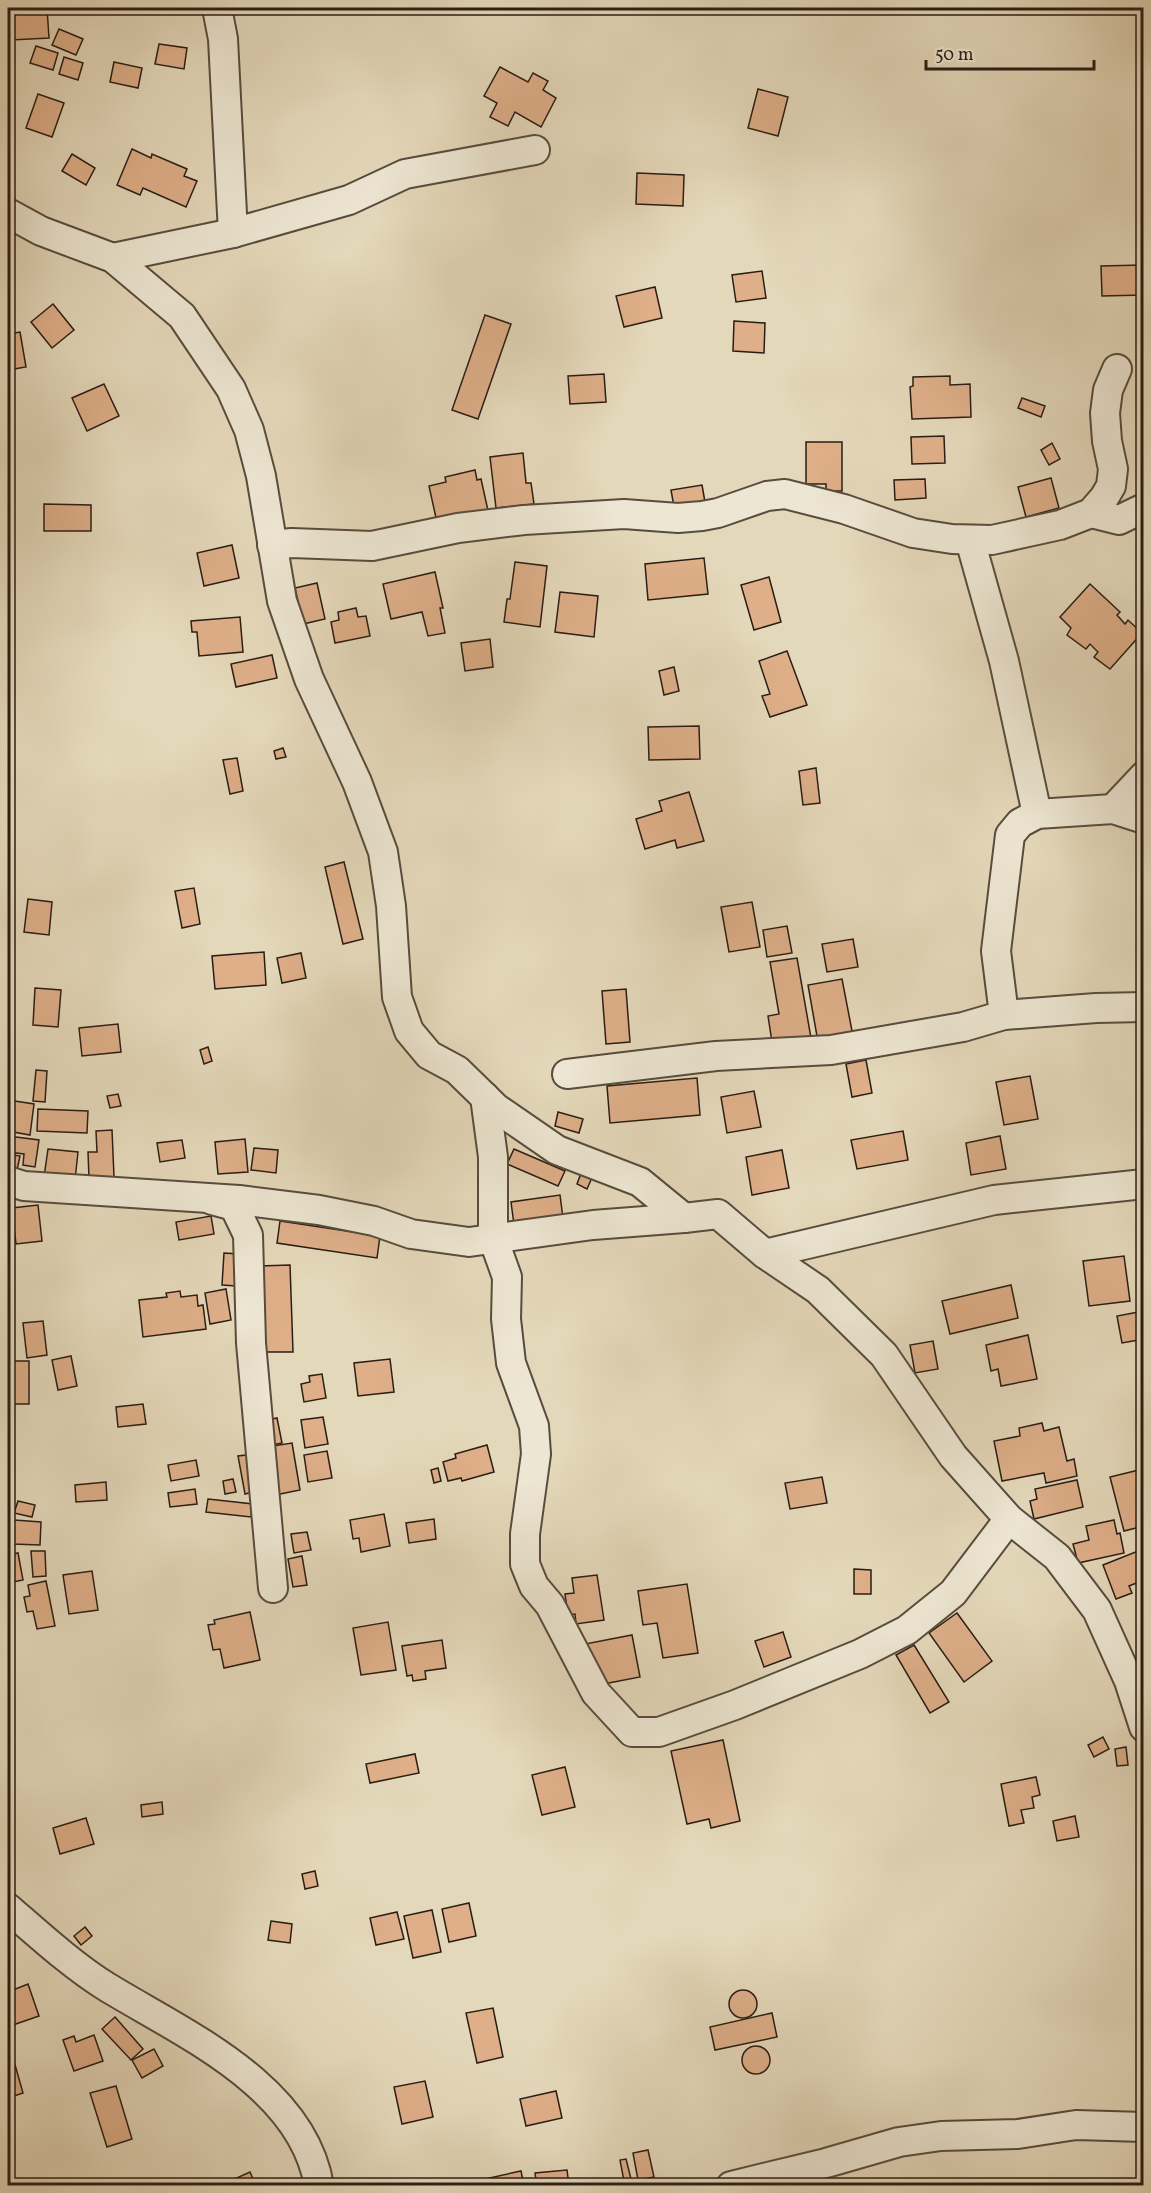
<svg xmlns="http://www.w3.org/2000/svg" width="1151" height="2193" font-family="Vollkorn,serif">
<rect width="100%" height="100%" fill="#e4d8ba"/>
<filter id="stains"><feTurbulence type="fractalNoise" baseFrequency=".00333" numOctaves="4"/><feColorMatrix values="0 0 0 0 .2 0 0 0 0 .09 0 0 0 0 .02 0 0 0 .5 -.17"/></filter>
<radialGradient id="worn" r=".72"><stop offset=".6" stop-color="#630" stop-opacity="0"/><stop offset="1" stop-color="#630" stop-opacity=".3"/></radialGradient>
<g fill="#deaf89" stroke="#2a1d14" stroke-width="1.5">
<path d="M9,8H47L49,38L11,40Z"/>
<path d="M59,29L83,39L76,55L52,45Z"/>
<path d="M159,44L187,48L184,69L155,64Z"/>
<path d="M36,46L58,53L53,70L30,63Z"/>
<path d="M64,57L83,63L78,80L59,74Z"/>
<path d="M114,62L142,68L138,88L110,82Z"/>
<path d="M500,67L528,82L533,73L548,81L543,90L556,98L541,127L515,112L508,126L490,117L497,103L484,96Z"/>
<path d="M758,89L788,97L778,136L748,128Z"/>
<path d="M38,94L64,103L52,137L26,128Z"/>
<path d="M132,149L151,158L152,154L187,169L184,176L197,181L186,207L143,188L140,195L117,185Z"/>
<path d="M72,154L95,168L86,185L62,171Z"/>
<path d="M637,173L684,175L683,206L636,204Z"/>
<path d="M1143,265L1144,295L1102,296L1101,266Z"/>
<path d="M762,271L766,298L736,302L732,275Z"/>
<path d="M655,287L662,318L624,327L616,296Z"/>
<path d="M53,304L74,330L52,348L31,322Z"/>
<path d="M485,315L511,324L478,419L452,410Z"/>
<path d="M734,321L765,323L764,353L733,351Z"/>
<path d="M20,332L26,367L8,370V334Z"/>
<path d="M604,374L606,402L570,404L568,376Z"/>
<path d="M950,376V385L970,384L971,417L912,419L910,387L913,386V377Z"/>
<path d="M104,384L119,416L87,431L72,398Z"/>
<path d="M1022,398L1045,406L1041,417L1018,408Z"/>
<path d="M944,436L945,463L912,464L911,437Z"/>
<path d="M806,442H842V491H826V484H806Z"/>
<path d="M1052,443L1060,459L1049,465L1041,450Z"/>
<path d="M523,453L526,483H531L534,504L496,508L490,457Z"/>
<path d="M475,470L477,480L481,479L489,515L438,527L429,486L446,482L445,477Z"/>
<path d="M1051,478L1059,508L1026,517L1018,487Z"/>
<path d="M925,479L926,498L895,500L894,480Z"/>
<path d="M702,485L705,502L674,507L671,490Z"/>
<path d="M44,504L91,505V531H44Z"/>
<path d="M232,545L239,578L204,586L197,553Z"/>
<path d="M704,558L708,594L648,600L645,564Z"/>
<path d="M515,562L547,566L540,627L504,622L507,599H510Z"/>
<path d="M435,572L443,608H440L445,633L428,636L422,612L391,619L383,584Z"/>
<path d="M769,577L781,622L754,630L741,585Z"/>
<path d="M317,583L325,619L303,624L295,588Z"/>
<path d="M1090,584L1120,612L1117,615L1125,624L1128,620L1142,633L1110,669L1094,657L1098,652L1090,644L1086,649L1067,635L1071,628L1060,617Z"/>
<path d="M560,592L598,596L594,637L555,632Z"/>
<path d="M356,608L358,617L366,616L370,636L335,643L331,622L339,620L338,612Z"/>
<path d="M240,617L243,652L199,656L197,632H192L191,621Z"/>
<path d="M490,639L493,667L465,671L461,643Z"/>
<path d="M787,651L807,705L770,717L762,696L770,694L759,661Z"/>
<path d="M272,655L277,678L236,687L231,664Z"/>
<path d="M674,667L679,691L664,695L659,671Z"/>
<path d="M699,726L700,759L649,760L648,727Z"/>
<path d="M283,748L286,757L276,759L274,751Z"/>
<path d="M237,758L243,791L230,794L223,760Z"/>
<path d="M816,768L820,803L803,805L799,771Z"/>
<path d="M689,792L704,841L677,848L675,840L645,849L636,819L662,811L659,801Z"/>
<path d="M344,862L363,939L343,944L325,867Z"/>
<path d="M194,888L200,924L182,928L175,891Z"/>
<path d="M28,899L52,902L49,935L24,932Z"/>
<path d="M752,902L760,947L729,952L721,907Z"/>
<path d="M787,926L792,953L767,957L763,930Z"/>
<path d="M853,939L858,967L827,972L822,944Z"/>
<path d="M264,952L266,985L215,989L212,956Z"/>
<path d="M301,953L306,978L282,983L277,958Z"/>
<path d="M797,958L811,1038L772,1042L768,1016L779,1014L770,962Z"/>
<path d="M842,979L853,1036L818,1042L808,985Z"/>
<path d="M35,988L61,990L58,1027L33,1025Z"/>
<path d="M626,989L630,1042L606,1044L602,991Z"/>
<path d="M118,1024L121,1052L82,1056L79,1028Z"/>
<path d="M208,1047L212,1061L204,1064L200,1050Z"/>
<path d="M866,1060L872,1093L852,1097L846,1064Z"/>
<path d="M36,1070L47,1071L45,1102L33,1101Z"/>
<path d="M1030,1076L1038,1119L1004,1125L996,1082Z"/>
<path d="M697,1078L700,1115L610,1123L607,1086Z"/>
<path d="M754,1091L761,1127L727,1133L721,1097Z"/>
<path d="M118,1094L121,1106L110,1108L107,1096Z"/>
<path d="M8,1100L34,1104L30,1135L8,1131Z"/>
<path d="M38,1109L88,1111L87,1133L37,1131Z"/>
<path d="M558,1112L583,1119L579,1133L555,1126Z"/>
<path d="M112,1130L114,1177L89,1178L88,1152H97L96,1131Z"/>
<path d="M903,1131L908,1160L857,1169L851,1140Z"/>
<path d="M8,1136L39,1140L35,1167L23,1165L24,1154L8,1152Z"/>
<path d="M1000,1136L1006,1169L971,1175L966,1143Z"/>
<path d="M245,1139L248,1172L218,1174L215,1142Z"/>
<path d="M182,1140L185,1158L160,1162L157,1143Z"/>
<path d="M254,1148L278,1150L276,1173L251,1170Z"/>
<path d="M48,1149L78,1152L75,1180L44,1177Z"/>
<path d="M514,1149L565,1171L558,1186L507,1164Z"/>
<path d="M782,1150L789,1188L752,1195L746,1157Z"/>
<path d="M8,1154L20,1156L17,1170L8,1168Z"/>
<path d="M583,1168L594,1173L587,1189L577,1184Z"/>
<path d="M560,1195L563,1218L514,1225L511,1202Z"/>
<path d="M38,1205L42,1241L16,1244L12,1208Z"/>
<path d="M211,1216L214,1234L179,1240L176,1222Z"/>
<path d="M280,1221L380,1236L377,1258L277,1243Z"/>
<path d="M224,1253L239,1254L236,1286L222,1285Z"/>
<path d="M1124,1256L1130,1301L1089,1306L1083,1261Z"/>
<path d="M290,1265L293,1352H262L259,1266Z"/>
<path d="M1011,1285L1018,1318L950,1334L942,1301Z"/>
<path d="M226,1289L231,1320L210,1324L205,1293Z"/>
<path d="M180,1291L181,1297L197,1295L198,1306L203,1305L206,1329L143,1337L139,1300L167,1297L166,1293Z"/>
<path d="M1144,1311V1339L1122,1343L1117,1316Z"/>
<path d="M43,1321L47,1355L27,1358L23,1323Z"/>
<path d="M1028,1335L1037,1379L1001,1386L998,1369L991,1371L986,1345Z"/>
<path d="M933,1341L938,1369L915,1373L910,1345Z"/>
<path d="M71,1356L77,1386L58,1390L52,1360Z"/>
<path d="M390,1359L394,1392L358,1396L354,1363Z"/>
<path d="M13,1361H29V1404H12Z"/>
<path d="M322,1374L326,1398L304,1402L301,1384L310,1382L309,1376Z"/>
<path d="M143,1404L146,1424L118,1427L116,1407Z"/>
<path d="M323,1417L328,1444L305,1448L301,1420Z"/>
<path d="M277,1418L282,1443L268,1446L263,1421Z"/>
<path d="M1042,1423L1044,1431L1059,1427L1067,1461L1074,1459L1077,1476L1046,1483L1044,1473L1002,1481L994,1441L1020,1436L1019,1428Z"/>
<path d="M292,1443L300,1490L275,1495L266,1447Z"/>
<path d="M487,1445L494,1472L462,1481L461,1478L448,1481L443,1462L456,1458L455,1454Z"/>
<path d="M327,1451L332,1478L308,1482L304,1455Z"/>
<path d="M254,1454L261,1490L245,1494L238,1456Z"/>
<path d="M196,1460L199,1476L171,1481L168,1465Z"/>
<path d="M438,1468L441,1481L434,1483L431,1470Z"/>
<path d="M1139,1470L1144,1488V1526L1124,1531L1110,1477Z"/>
<path d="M822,1477L827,1503L790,1509L785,1483Z"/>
<path d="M233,1479L236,1492L225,1494L223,1481Z"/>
<path d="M1077,1480L1083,1507L1034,1519L1030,1501L1037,1499L1035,1489Z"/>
<path d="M106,1482L107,1500L76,1502L75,1485Z"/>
<path d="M195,1489L197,1504L170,1507L168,1493Z"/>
<path d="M208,1499L253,1504L251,1517L206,1512Z"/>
<path d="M18,1501L35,1505L32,1517L14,1513Z"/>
<path d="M384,1514L390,1546L361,1552L359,1538L353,1539L350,1520Z"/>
<path d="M434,1519L436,1539L409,1543L406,1523Z"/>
<path d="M14,1520L41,1522L40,1545L13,1544Z"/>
<path d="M1114,1520L1117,1534L1120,1533L1124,1553L1078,1563L1073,1544L1089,1540L1086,1526Z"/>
<path d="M307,1532L311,1550L294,1553L291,1534Z"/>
<path d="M1143,1549L1144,1580L1129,1586L1132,1593L1116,1599L1103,1565Z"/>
<path d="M31,1551H45L46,1576L33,1577Z"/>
<path d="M18,1553L23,1580L8,1583V1555Z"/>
<path d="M302,1556L307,1585L293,1587L288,1559Z"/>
<path d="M854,1569L871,1570V1594H854Z"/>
<path d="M92,1571L98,1610L69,1614L63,1575Z"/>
<path d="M597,1575L604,1620L576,1624L575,1614L568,1615L565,1594L574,1593L572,1578Z"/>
<path d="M46,1581L55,1626L37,1629L33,1611L27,1612L24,1597L30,1596L28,1585Z"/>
<path d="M687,1584L698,1653L663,1658L657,1623L643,1625L638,1591Z"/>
<path d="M250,1612L260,1660L224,1668L220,1649L213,1650L208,1625L215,1624L214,1620Z"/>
<path d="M957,1613L992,1661L964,1682L929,1633Z"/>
<path d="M388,1622L396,1670L361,1675L353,1628Z"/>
<path d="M783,1632L791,1657L764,1667L755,1641Z"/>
<path d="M632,1635L640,1677L593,1686L585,1644Z"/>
<path d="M442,1640L446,1668L425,1671L426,1679L413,1681L412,1675L407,1676L402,1646Z"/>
<path d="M914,1645L949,1702L930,1713L896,1655Z"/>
<path d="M1103,1737L1109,1749L1094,1757L1088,1745Z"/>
<path d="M723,1740L740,1821L711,1828L709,1819L687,1824L671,1751Z"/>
<path d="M1126,1747L1128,1765L1117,1766L1115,1749Z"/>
<path d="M415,1754L419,1773L370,1783L366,1764Z"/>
<path d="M565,1767L575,1807L542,1815L532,1775Z"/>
<path d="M1036,1777L1040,1795L1032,1797L1034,1808L1021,1810L1024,1823L1009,1826L1001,1784Z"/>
<path d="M162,1802L163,1814L142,1817L141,1805Z"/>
<path d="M1075,1816L1079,1837L1057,1841L1053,1821Z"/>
<path d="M86,1818L94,1844L60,1854L53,1828Z"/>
<path d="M315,1871L318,1886L305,1889L302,1874Z"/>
<path d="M469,1903L476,1936L449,1942L442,1909Z"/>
<path d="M432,1910L441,1952L413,1958L404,1916Z"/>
<path d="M397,1912L404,1939L376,1945L370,1918Z"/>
<path d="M271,1921L292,1924L290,1943L268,1940Z"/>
<path d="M85,1927L92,1936L81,1945L74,1936Z"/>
<path d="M28,1984L39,2016L10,2026L8,2020V1992Z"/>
<circle cx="743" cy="2004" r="14"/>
<path d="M493,2008L503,2057L477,2063L466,2013Z"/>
<path d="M772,2013L777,2037L715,2050L710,2027Z"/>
<path d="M115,2017L143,2049L131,2060L102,2029Z"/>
<path d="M94,2035L103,2061L74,2071L63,2040L74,2036L76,2042Z"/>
<path d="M8,2040L23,2093L8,2098Z"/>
<circle cx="756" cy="2060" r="14"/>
<path d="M154,2049L163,2066L142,2078L132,2060Z"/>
<path d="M425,2081L433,2117L402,2124L394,2087Z"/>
<path d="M116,2086L132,2139L107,2147L90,2093Z"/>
<path d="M556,2091L562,2118L526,2126L520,2099Z"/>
<path d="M648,2150L654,2177L638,2180L633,2153Z"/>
<path d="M626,2159L631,2179L624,2181L620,2160Z"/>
<path d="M567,2170L569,2186H537L535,2173Z"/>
<path d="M521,2171L524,2186H482L480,2180Z"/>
<path d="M250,2172L256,2186H219Z"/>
</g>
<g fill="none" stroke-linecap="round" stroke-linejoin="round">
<g stroke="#584c3e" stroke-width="32">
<g id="minor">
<path d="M217,8L223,39L233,233"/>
<path d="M8,213L41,231L113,258L182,316L231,389L249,430L261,476L282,601L309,679L357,782L383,852L391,906L397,997L409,1031L429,1055L457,1070L496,1108L557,1150L640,1182L684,1218"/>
<path d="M113,258L233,233L349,200L405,174L535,150"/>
<path d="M1091,513L1119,520L1144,508"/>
<path d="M970,540L1004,661L1037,814"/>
<path d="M272,545L292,543L372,546L458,528L524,520L624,514L678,518L702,516L718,513L767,496L785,494L844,509L913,533L952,539L992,540L1060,525L1091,513L1104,498L1111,486L1113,469L1107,441L1105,413L1108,390L1117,369"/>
<path d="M1113,809L1144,776"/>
<path d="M1004,1015L996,951L1010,835L1020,823L1037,814L1113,809L1144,819"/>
<path d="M567,1074L716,1056L831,1050L963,1027L1004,1015L1096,1008L1144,1007"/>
<path d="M485,1097L493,1157V1238L507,1277L506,1319L511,1363L534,1426L536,1454L525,1534V1564L534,1586L550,1605L596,1693L632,1732H659L735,1705L860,1654L907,1630L953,1593L1009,1519"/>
<path d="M8,1181L24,1186L239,1200L319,1210L374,1221L411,1234L469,1242L593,1225L684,1218L718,1214L765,1254L818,1290L884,1355L953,1456L1009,1519L1057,1557L1097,1610L1129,1681L1144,1727"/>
<path d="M212,1200L234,1206L248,1235L251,1343L273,1588"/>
<path d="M765,1254L994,1200L1144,1184"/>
<path d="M8,1908C38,1934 73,1966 107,1987C184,2034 303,2086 319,2186"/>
<path d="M731,2186L826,2163L899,2142L941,2136L1018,2134L1076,2125L1144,2127"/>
</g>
</g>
<use href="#minor" stroke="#ede6d2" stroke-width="28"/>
</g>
<rect width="1151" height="2193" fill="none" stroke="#e4d8ba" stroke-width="30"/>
<rect x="9" y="9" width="1133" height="2175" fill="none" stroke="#2a1d14" stroke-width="3"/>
<rect x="15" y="15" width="1121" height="2163" fill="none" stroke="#2a1d14" stroke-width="1.5"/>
<path d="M926 60v9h168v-9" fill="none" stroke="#2a1d14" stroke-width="3"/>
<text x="935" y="60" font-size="18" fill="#2a1d14" stroke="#ede6d2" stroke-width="4.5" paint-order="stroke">50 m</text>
<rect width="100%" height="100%" filter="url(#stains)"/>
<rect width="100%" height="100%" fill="url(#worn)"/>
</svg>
